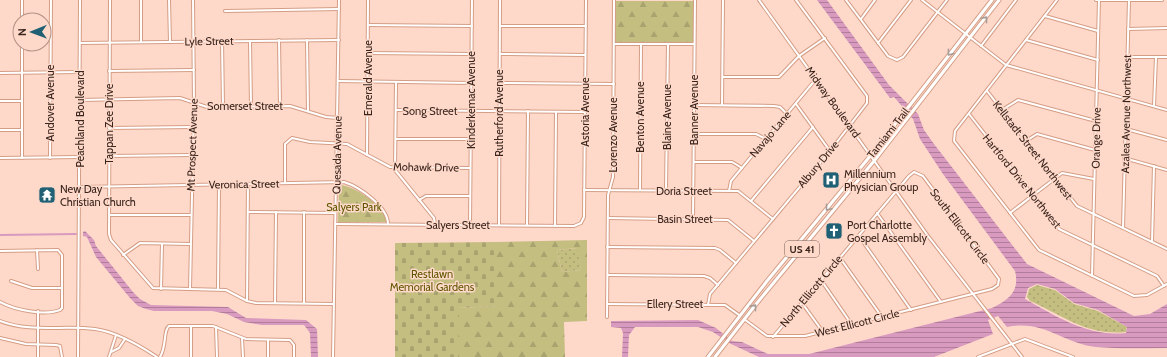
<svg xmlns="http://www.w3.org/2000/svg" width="1167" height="357" font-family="Cabin,sans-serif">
<defs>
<pattern id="grass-dots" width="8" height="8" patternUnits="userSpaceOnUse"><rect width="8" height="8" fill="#c4be81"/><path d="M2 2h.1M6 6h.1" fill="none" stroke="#a9a36f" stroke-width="1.8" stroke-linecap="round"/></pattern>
<pattern id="forest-firs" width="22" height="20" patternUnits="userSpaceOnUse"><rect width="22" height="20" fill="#c4be81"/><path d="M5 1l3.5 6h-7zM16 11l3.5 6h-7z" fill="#a9a36f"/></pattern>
<pattern id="cemetery-stones" width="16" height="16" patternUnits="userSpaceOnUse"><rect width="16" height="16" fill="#c4be81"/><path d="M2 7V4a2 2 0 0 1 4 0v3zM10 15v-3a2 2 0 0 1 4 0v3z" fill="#a9a36f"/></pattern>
<pattern id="water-rules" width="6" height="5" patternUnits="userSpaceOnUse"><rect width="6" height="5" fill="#d99abf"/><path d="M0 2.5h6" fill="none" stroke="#b17d9a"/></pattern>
</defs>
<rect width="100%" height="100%" fill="#fed9ca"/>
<g fill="url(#grass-dots)">
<path d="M578,248L581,270L562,272L557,250Z"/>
<path d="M1037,285L1055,290L1074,304L1098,311L1127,327L1126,332C1087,336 1064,316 1030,301L1027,297L1029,289Z"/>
</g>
<g fill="url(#forest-firs)" fill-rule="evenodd">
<rect x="615" y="1" width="78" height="42"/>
<path d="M339,185C352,184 388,208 386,222H338Z"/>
<path d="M587,240V321L564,322L565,357H458V308L496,306V242ZM577,248L581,270L562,272L557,250Z"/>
</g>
<path fill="url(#cemetery-stones)" d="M496,242V306L458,308V357H395V243Z"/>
<g fill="url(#water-rules)" fill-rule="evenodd">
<path d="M817,0H827L889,85L918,114L924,130L934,144L1027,264L1134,316L1150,314L1167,304V348C1144,348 1119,349 1096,347C1062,343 1044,319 1007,327L998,316L988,320L993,334L934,357H759L731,344L713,332L698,327H635L629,335L628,357H622L623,333L621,328L611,327V321L698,320L716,328L732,341L742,342L768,354H809L992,308C1009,300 1020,291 1015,271L943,174L920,139L913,119L894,97L890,98ZM1037,284L1055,289L1074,303L1098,310L1127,327L1126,333C1089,337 1057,317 1025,299L1028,288Z"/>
<path d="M85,231L94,240L96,246L133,292L140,299L151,305L228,307L246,318L306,320L317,329L318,357H311L310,333L304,325H262L244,322L227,314L212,311H154L146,309L138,306L130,298L96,257L87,237L83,236V232Z"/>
</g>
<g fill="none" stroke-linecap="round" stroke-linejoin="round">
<path stroke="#d99abf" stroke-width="2" d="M0,235L76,234"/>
<g stroke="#d59d85" stroke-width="4">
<g id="minor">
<path d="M110,0L109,234L111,240L153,288L226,290L247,301L256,303L333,304"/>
<path d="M141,0V42"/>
<path d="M169,0L170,42"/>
<path d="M759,0L928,236L1022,357"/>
<path d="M846,0L888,56L897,60L903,57L947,0"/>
<path d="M922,0L1006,65L1167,110"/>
<path d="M1057,0L955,131L954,141L1039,250L1134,296L1147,295L1167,284"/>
<path d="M1096,0H1162"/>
<path d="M225,11L339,9"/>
<path d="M1045,16L1098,31"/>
<path d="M861,19L875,0"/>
<path d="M22,20V0"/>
<path d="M368,25L472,26"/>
<path d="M500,26H586"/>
<path d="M1128,29L1167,28"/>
<path d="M279,40L280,106"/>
<path d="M307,40L308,111"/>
<path d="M1026,40L1098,60"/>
<path d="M222,41L223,106"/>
<path d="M250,41L251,106"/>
<path d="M80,43L339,40"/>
<path d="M878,43L911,0"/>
<path d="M614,44H694"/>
<path d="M981,46L1016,0"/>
<path d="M368,53L471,54"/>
<path d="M500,54L585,55"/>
<path d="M1127,57H1167"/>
<path d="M109,71L194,70"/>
<path d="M0,73L80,72"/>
<path d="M723,77H779L799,56L825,38"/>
<path d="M338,81L471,83"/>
<path d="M396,82L395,170L434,218L435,225"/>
<path d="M500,83L614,84"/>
<path d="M987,91L1077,206L1167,249"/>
<path d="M80,100L180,98L207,107L290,106L326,117L338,118"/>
<path d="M0,101H22"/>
<path d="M796,104L830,151"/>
<path d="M694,105L774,106L780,107L787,114"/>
<path d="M722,105L723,0"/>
<path d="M1154,106L1156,57"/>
<path d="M396,110L585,112"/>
<path d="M1002,110L1018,100L1096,121"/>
<path d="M969,114L1059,229L1157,276L1164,286"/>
<path d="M109,128L193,127"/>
<path d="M1126,129L1167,140"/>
<path d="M0,130H22"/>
<path d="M694,134H756L766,139"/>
<path d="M396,139H471"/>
<path d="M1026,141L1037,134L1095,150"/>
<path d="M367,155L368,0"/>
<path d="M109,156L192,155"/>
<path d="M0,158L80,157"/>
<path d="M22,158V44"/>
<path d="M50,158L51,0"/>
<path d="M1124,158L1167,170"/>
<path d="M694,162H732L742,168"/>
<path d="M285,183V144L292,138L310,142L347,144L390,167L470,168"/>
<path d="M80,187L344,182C360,187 388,207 388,224"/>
<path d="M584,190L738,191L773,219"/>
<path d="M640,190L641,44"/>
<path d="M666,190L668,44"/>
<path d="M729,191L731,181L816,79"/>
<path d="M419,200L426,196H470"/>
<path d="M751,201L813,127"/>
<path d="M248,212L335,213"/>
<path d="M877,213L941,302"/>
<path d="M1010,213L1062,173L1094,179"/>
<path d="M109,215H191"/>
<path d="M608,218L728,220L754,241"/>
<path d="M693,219L695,0"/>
<path d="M335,224L574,226L581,223L584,217L586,0"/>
<path d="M470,225L472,0"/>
<path d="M499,225L500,0"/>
<path d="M527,225L528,111"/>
<path d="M555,226L556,112"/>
<path d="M1123,228L1129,0"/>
<path d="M859,236L911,310"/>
<path d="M1152,242L1154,166"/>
<path d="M607,247L715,248L720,250L736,263"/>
<path d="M37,250L38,269"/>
<path d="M0,251L58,250L62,255V308L60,310C44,316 15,310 0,302"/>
<path d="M123,255L140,243L190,244"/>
<path d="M840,258L882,317"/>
<path d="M608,275L704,276L710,278L718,285"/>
<path d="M1092,276L1099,0"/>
<path d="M821,280L852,325"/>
<path d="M11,281L32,288H62"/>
<path d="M161,289L162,244"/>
<path d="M190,289L194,103L193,0"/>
<path d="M218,289L219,184"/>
<path d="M247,301L248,184"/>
<path d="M275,303L276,212"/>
<path d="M304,303V212"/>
<path d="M802,303L823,332"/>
<path d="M607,304L720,305H725L739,315"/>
<path d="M708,305L710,294L830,151L867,103V96L796,0"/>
<path d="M607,317L608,195L613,177L614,0"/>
<path d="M744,319L767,336H805L992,289L998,285L999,279L923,176L914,172L909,176L773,337"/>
<path d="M0,321C31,333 63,325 95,329C117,332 139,345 157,357"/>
<path d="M191,326V357"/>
<path d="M216,327L217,357"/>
<path d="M0,338L26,344L56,345L60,346L62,357"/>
<path d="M242,338L243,357"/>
<path d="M268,340V357"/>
<path d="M111,352L119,348L125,339"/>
<path d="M38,357V311"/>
<path d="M78,357L80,0"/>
<path d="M109,357L116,335"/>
<path d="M160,357C167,346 163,330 169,326H213L246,339L290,340L294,345V357"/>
<path d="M333,357C334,238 338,119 339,0"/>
<path d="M978,357L1025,339L1073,357"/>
</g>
</g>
<g stroke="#d59d85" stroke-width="5">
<g id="major">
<path d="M708,357L767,281L871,155L992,0"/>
<path d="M715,357L757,303L874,161L999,0"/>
</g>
</g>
<use href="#minor" stroke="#fff" stroke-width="2"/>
<use href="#major" stroke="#fff" stroke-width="3"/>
</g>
<defs><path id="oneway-chevron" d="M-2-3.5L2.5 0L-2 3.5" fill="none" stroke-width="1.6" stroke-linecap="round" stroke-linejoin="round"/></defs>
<g stroke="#a69c98">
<use href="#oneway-chevron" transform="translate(985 19) rotate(-52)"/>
<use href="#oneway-chevron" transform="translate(950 53) rotate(128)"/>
<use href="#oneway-chevron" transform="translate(828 208) rotate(130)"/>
<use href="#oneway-chevron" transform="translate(754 307) rotate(-51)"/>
</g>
<defs>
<g id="hospital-square" transform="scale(0.9)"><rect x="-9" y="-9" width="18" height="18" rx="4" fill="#1f6075" stroke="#fed9ca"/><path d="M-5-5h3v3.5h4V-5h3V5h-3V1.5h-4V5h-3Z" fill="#fff"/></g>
<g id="temple-square" transform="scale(0.9)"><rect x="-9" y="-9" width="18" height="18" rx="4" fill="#1f6075" stroke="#fed9ca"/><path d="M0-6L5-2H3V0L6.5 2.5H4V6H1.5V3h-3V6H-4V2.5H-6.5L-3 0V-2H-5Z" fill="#fff"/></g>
<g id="church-square" transform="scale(0.9)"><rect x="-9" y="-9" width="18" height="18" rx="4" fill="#1f6075" stroke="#fed9ca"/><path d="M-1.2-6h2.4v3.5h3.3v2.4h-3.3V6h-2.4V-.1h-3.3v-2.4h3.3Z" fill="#fff"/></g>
</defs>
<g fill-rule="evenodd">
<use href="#hospital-square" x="831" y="180"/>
<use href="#temple-square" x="47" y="195"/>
<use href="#church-square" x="834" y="231"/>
</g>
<g text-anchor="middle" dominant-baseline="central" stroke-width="3" stroke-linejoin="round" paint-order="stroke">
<rect fill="#fed9ca" stroke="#755a50" stroke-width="1" x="785" y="241" width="34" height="16" rx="3"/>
<g font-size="10" font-weight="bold" fill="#3a241b">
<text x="802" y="249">US 41</text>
</g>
<g font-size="11" fill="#3a241b" stroke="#fed9ca">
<text transform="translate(209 41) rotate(-1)">Lyle Street</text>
<text transform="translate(368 78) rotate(-90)">Emerald Avenue</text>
<text transform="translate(471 100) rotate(-90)">Kinderkemac Avenue</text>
<text transform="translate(833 102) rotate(54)">Midway Boulevard</text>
<text transform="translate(50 103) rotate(-90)">Andover Avenue</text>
<text x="245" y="106">Somerset Street</text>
<text transform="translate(694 110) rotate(-90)">Banner Avenue</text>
<text x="430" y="111">Song Street</text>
<text transform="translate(585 112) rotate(-90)">Astoria Avenue</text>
<text transform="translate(499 113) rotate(-90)">Rutherford Avenue</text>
<text transform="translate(1126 114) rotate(-89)">Azalea Avenue Northwest</text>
<text transform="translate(640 117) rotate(-90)">Benton Avenue</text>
<text transform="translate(667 117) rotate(-90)">Blaine Avenue</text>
<text transform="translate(80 119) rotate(-90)">Peachland Boulevard</text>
<text transform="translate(109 124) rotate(-90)">Tappan Zee Drive</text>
<text transform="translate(888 133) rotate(-52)">Tamiami Trail</text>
<text transform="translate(770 134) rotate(-50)">Navajo Lane</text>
<text transform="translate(613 135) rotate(-90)">Lorenzo Avenue</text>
<text transform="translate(1096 138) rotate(-89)">Orange Drive</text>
<text transform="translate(192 145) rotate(-88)">Mt Prospect Avenue</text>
<text transform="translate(1033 150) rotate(52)">Kellstadt Street Northwest</text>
<text transform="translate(337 155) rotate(-89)">Quesada Avenue</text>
<text transform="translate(818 164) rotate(-50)">Albury Drive</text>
<text transform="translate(426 167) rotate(1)">Mohawk Drive</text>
<text transform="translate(1022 181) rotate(51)">Hartford Drive Northwest</text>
<text transform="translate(244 184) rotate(-1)">Veronica Street</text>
<text x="684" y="191">Doria Street</text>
<text x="685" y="219">Basin Street</text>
<text x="458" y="225">Salyers Street</text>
<text transform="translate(960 226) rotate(53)">South Ellicott Circle</text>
<text transform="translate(811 291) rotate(-50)">North Ellicott Circle</text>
<text x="675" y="304">Ellery Street</text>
<text transform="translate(857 323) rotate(-14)">West Ellicott Circle</text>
</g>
<g font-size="11" fill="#3a241b" stroke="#fed9ca" text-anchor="start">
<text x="844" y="174">Millennium<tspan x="844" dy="13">Physician Group</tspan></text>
<text x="60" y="189">New Day<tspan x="60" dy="13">Christian Church</tspan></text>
<text x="847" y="225">Port Charlotte<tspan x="847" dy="13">Gospel Assembly</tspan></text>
</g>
<g font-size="11" fill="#5f5700" stroke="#fed9ca">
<text x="354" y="207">Salyers Park</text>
<text x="432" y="274">Restlawn<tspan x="432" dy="13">Memorial Gardens</tspan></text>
</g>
</g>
<g transform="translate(32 32) rotate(269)"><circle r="19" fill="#fed9ca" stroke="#b09184"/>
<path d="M0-3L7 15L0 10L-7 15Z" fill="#1f6075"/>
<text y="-6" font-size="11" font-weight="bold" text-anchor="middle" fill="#3a241b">N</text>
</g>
</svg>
